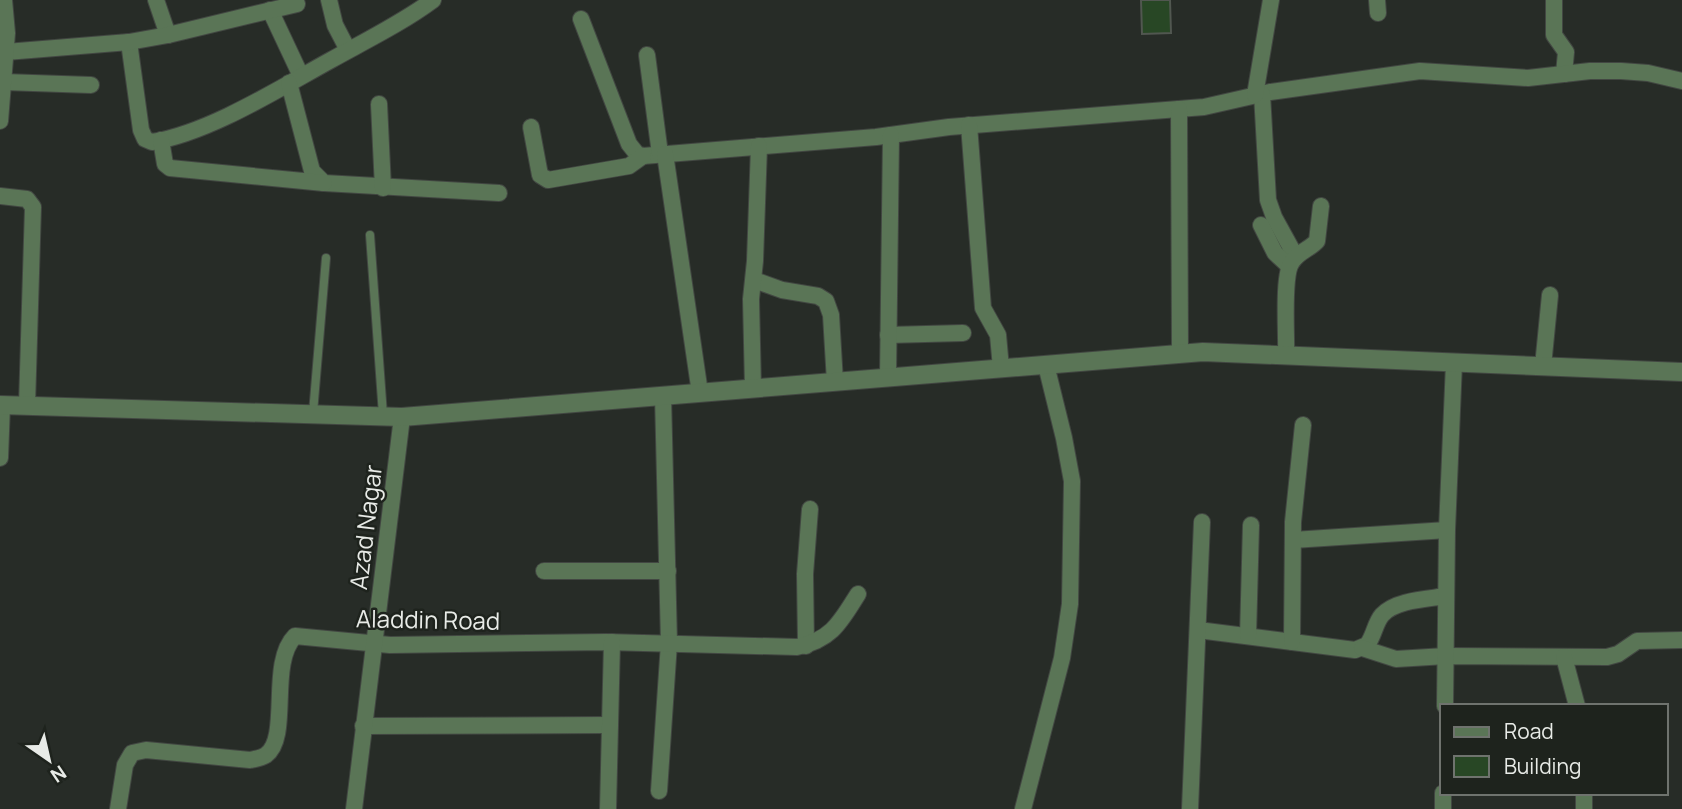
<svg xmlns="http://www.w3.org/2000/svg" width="1682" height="809" font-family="Manrope,sans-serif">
<rect width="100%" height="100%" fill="#272c27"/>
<path fill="#284725" stroke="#515750" stroke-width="2" d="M1141,0H1170L1171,33L1142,34Z"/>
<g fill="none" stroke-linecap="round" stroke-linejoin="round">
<g stroke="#424742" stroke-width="10">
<g id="service">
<path d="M370,235L383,415"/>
<path d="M313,413L326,258"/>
</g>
</g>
<g stroke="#424742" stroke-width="18">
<g id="minor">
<path d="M156,0L168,35"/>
<path d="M329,0L335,25L348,50"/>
<path d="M1377,0L1378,13"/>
<path d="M1554,0V35L1566,52L1564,74"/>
<path d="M270,10L301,76"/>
<path d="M581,19L629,144L637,154L643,156L876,137L949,127L1204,107L1270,92L1420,71L1528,78L1590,71H1621L1648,73L1682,81"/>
<path d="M129,42L141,130L145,139L152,142C209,133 280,88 331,60C365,41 402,23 433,0"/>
<path d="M6,52L129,42L168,35L297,4"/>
<path d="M647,55L660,154"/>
<path d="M4,82L91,85"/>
<path d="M289,83L312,171L324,183L499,193"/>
<path d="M1262,94L1268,200L1274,217L1296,257"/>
<path d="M1255,95L1271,0"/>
<path d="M379,104L383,188"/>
<path d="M1179,109L1180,354"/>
<path d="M0,121L7,33L4,0"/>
<path d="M969,125L983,308L998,335L1001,368"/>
<path d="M531,127L540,175L548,180L629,166L643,156"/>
<path d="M161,140L165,164L170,168L324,183"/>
<path d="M665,154L700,393"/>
<path d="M0,196L27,199L33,207L27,405"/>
<path d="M1261,225L1275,253L1289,266"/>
<path d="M754,280L782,290L818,296L826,301L831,315L835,382"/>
<path d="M888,335L963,333"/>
<path d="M1286,356C1287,336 1282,275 1292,262C1298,252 1310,249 1317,241L1321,206"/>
<path d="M1543,366L1550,295"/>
<path d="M888,377L891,135"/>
<path d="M753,388L751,299L755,261L759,146"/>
<path d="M0,458L2,405"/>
<path d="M1293,540L1447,530"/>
<path d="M544,571H668"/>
<path d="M1198,630L1355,650L1367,645C1374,636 1375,623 1382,615C1395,600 1428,599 1446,596"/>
<path d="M1248,636L1251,525"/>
<path d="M1292,642L1293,522L1303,425"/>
<path d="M806,646L805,574L810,509"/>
<path d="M1362,648L1396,659L1446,656L1607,657L1618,654L1637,641L1682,640"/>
<path d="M1564,657L1577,706"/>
<path d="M1445,706L1447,530L1454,363"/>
<path d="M363,726L610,725"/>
<path d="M659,791L669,643L663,396"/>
<path d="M118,809L125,765L132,753L146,750L250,760C255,759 262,758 266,755C291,737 268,663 295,636L390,645L606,642L797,647C832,640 841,621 858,594"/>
<path d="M354,809L402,417"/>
<path d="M608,809L612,642"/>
<path d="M1023,809L1062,658L1070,604L1072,481L1064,438L1046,365"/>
<path d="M1190,809L1202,522"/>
<path d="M1443,809V793"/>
<path d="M1584,809V793"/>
</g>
</g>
<g stroke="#424742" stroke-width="20">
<path id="tertiary" d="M0,405L402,417L1203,352L1682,372"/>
</g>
<use href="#service" stroke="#5a7556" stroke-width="8"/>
<use href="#minor" stroke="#5a7556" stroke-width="16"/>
<use href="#tertiary" stroke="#5a7556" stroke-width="18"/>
</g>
<g text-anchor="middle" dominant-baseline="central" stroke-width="5" stroke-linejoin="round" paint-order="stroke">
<g font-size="24" fill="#e8ebe7" stroke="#1e231d">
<text transform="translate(365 527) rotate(-83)">Azad Nagar</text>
<text transform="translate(428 619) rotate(1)">Aladdin Road</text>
</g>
</g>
<rect x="1440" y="704" width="228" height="91" fill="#1e231d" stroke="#6f736e" stroke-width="2"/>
<rect x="1454" y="727" width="35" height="10" fill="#5a7556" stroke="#6f736e" stroke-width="2"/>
<text x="1504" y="739" font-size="21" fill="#e8ebe7">Road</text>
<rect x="1454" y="756" width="35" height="21" fill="#284725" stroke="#6f736e" stroke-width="2"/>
<text x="1504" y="774" font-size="21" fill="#e8ebe7">Building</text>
<g transform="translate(49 760) rotate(146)" stroke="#1e231d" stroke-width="5" paint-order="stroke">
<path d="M0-5L12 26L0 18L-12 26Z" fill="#e8ebe7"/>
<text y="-10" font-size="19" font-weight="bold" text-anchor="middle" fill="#e8ebe7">N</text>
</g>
</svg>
